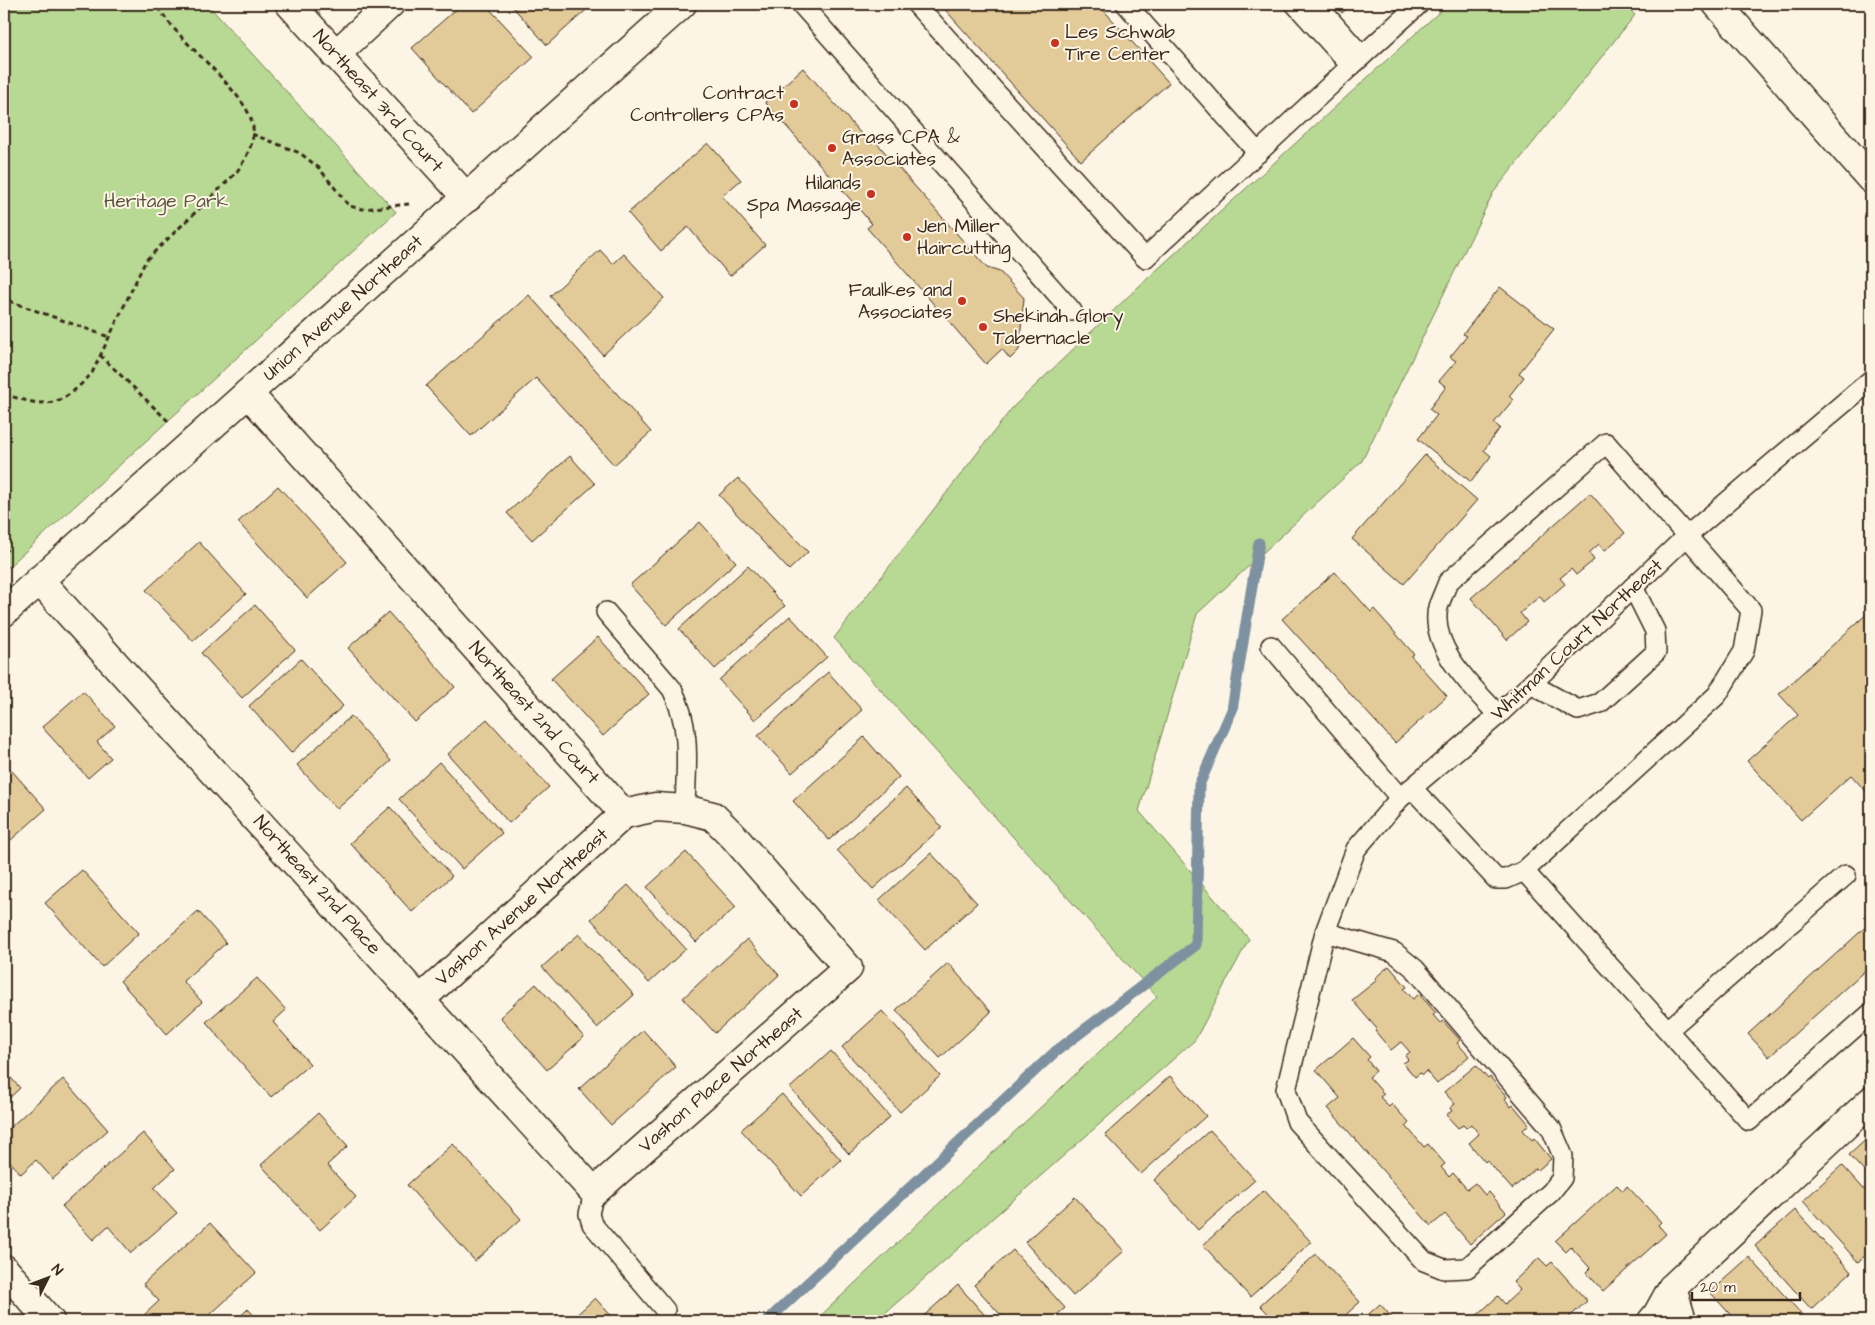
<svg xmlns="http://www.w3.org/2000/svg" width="1875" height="1325" font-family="'Architects Daughter',sans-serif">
<rect width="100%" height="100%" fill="#fcf5e5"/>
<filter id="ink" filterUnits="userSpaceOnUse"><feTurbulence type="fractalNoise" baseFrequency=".02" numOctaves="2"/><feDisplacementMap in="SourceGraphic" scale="10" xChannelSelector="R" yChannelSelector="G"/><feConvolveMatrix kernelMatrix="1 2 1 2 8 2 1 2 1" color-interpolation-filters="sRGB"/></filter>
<g filter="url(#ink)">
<g fill="#b8d993" stroke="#7a8258">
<path d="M4,4H207L396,212L4,571Z"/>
<path d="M1448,4H1625L1635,15L1493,193L1362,461L1197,614L1139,811L1249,939L1195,1040L876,1321H815L1157,997L834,638L1013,407L1137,288Z"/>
</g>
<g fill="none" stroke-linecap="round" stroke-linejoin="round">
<path stroke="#7e91a0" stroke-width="11" d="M767,1321L1055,1052L1196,945L1199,785L1232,710L1259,543"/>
</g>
<g fill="#e3cb99" stroke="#3b2a1e">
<path d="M462,4H485L534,57L471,114L412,48Z"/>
<path d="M510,4H593L547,45Z"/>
<path d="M940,4H1098L1169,83L1081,161Z"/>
<path d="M1334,4H1352L1342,13Z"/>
<path d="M803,68L871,145L875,141L987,268L1000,272L1024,298L1019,350L1010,359L1002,349L986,364L867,228L872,224L765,102Z"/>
<path d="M708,143L741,180L722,196L765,245L730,276L688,227L661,251L628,213Z"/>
<path d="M600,250L613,264L624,254L664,298L603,355L550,296Z"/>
<path d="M1500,287L1554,329L1519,373L1524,377L1509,396L1513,400L1494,423L1500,428L1484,450L1491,456L1471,482L1418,439L1437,415L1429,409L1446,387L1439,381L1456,361L1450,357L1467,336L1463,334Z"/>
<path d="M529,295L651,432L614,465L536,378L471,436L426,386Z"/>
<path d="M1425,455L1477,500L1404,584L1352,539Z"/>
<path d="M570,456L595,484L532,540L507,513Z"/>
<path d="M738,478L808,552L789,570L719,495Z"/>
<path d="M278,486L347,562L307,598L238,522Z"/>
<path d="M1590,493L1625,533L1604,551L1599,544L1589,553L1594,560L1576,575L1571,569L1560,578L1565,584L1544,602L1540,596L1520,613L1527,622L1507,640L1471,598Z"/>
<path d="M700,522L736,562L666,625L630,585Z"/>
<path d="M199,542L246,594L193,641L146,590Z"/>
<path d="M748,566L785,606L715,669L679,629Z"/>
<path d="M1335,572L1371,612L1374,609L1414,654L1411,656L1447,696L1395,743L1282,619Z"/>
<path d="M255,605L295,650L242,698L201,653Z"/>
<path d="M1871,610V797L1851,775L1801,820L1747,761L1798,715L1779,694Z"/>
<path d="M388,612L455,687L415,722L348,648Z"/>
<path d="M790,616L827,657L755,720L719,680Z"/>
<path d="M598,637L649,694L603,736L551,679Z"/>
<path d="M301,659L343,706L291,753L249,706Z"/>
<path d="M828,672L862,710L792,773L758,736Z"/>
<path d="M83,691L115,726L97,742L111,758L88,778L42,727Z"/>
<path d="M351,716L391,761L337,809L297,765Z"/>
<path d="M487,719L549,787L509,823L448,754Z"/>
<path d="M864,737L899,777L829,840L793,801Z"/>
<path d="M4,762L46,809L11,840L4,832Z"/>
<path d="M439,762L502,833L462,869L399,799Z"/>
<path d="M906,788L942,827L873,889L837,850Z"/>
<path d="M390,807L452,876L412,912L350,843Z"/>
<path d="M686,852L736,907L696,942L647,887Z"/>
<path d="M931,853L977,903L925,950L879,900Z"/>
<path d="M82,870L139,933L102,967L45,903Z"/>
<path d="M628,885L686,949L649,983L591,919Z"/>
<path d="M198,911L226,943L183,981L202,1002L167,1034L120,981Z"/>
<path d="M1871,922V965L1769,1057L1748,1034Z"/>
<path d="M579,934L634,995L597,1028L542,967Z"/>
<path d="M747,939L779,975L715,1033L683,998Z"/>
<path d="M948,963L991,1012L940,1058L896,1010Z"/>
<path d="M1389,966L1407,987L1404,989L1413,999L1419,994L1436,1013L1433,1015L1440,1023L1443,1021L1460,1040L1457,1043L1469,1056L1437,1084L1426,1071L1422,1075L1420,1073L1415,1077L1403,1063L1408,1060L1405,1056L1410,1052L1401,1042L1391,1050L1375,1031L1377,1029L1352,1000L1377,980L1375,978Z"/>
<path d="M257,978L286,1010L273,1022L310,1064L271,1097L206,1022Z"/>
<path d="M536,984L584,1037L547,1070L500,1017Z"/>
<path d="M882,1011L940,1076L900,1112L842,1047Z"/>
<path d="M643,1030L676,1067L611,1125L579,1089Z"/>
<path d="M1353,1038L1370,1057L1367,1060L1376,1071L1369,1077L1384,1094L1380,1097L1389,1107L1392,1104L1409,1123L1406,1126L1424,1147L1428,1144L1445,1164L1441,1167L1449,1177L1453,1173L1467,1189L1475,1183L1485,1195L1489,1192L1506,1212L1470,1244L1445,1214L1431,1226L1328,1108L1340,1098L1316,1070Z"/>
<path d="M831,1051L890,1117L849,1154L790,1088Z"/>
<path d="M1476,1065L1488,1079L1490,1077L1507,1097L1505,1099L1511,1107L1513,1105L1529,1124L1523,1130L1532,1140L1534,1138L1551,1159L1538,1170L1536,1168L1512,1189L1487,1160L1485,1162L1469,1143L1479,1134L1471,1124L1466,1128L1463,1125L1458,1128L1446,1115L1452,1111L1450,1108L1455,1104L1444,1092Z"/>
<path d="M4,1070L20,1088L4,1103Z"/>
<path d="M1170,1076L1206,1116L1141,1174L1105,1135Z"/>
<path d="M63,1079L108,1130L53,1179L36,1160L21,1174L4,1155V1133Z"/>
<path d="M782,1094L841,1160L801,1196L741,1130Z"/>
<path d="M318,1113L348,1146L327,1165L356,1197L320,1230L261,1165Z"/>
<path d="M1210,1130L1255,1180L1198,1230L1154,1180Z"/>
<path d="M143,1133L175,1169L154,1188L177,1213L131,1253L108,1226L93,1240L62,1206Z"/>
<path d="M1871,1135V1179L1849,1155Z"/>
<path d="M453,1144L521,1219L475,1261L407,1185Z"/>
<path d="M1842,1165L1871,1197V1250L1858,1262L1803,1201Z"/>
<path d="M1617,1185L1623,1191L1627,1186L1661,1222L1658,1225L1666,1234L1603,1291L1586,1272L1590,1268L1571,1247L1566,1252L1555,1241Z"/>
<path d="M1264,1190L1311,1242L1250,1297L1203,1245Z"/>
<path d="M1075,1197L1124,1251L1073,1296L1025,1242Z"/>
<path d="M1795,1210L1851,1272L1811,1309L1755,1246Z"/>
<path d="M210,1223L256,1273L203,1321H150L144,1315L159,1301L143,1284Z"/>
<path d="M1013,1250L1065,1308L1050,1321H1006L974,1285Z"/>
<path d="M1316,1254L1360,1302L1339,1321H1275L1260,1305Z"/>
<path d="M1749,1257L1807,1320L1805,1321H1736L1710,1292Z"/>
<path d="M1539,1258L1547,1266L1552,1262L1587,1301L1565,1321H1475L1473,1319L1498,1296L1505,1304L1520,1290L1513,1282Z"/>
<path d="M958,1285L990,1321H918Z"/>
<path d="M595,1298L616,1321H570Z"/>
<path d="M1380,1304L1395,1321H1361Z"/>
<path d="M248,1309L259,1321H235Z"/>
</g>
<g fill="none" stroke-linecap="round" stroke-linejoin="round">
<g stroke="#3b2a1e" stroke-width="22">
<g id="lane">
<path d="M801,4L1072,311"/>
<path d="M916,4L1145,258L1351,66"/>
<path d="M1126,4L1258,153"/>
<path d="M1295,4L1351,66L1419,4"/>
<path d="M1316,4L1362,56"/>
<path d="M606,612L672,689C692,729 686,766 685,809"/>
<path d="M1271,646L1400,798"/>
<path d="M1531,684L1578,710L1600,703L1656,652L1655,631L1633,587"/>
<path d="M1498,715C1474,688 1429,648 1438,607C1441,599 1445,590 1448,582L1606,443L1751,610L1744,651L1717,695L1524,871L1749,1121L1871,1013"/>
<path d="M1412,788L1496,879H1506L1524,871"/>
<path d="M1325,932L1394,952L1415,969L1551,1128L1563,1156L1562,1178L1551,1192L1467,1268L1444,1269L1424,1261L1297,1122L1286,1090L1325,932L1356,849L1400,798L1498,715L1688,535L1871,380"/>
<path d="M1668,1030L1846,875"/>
<path d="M594,1192L589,1214L592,1224L665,1310"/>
</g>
</g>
<g stroke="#3b2a1e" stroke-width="31">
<g id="street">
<path d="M290,4L467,198"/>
<path d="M335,55L390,4"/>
<path d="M39,580L594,1192L848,968L734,837L713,816L685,809L656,807L624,814L248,393"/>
<path d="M421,999L624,814"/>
<path d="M4,1269L50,1321"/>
<path d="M1672,1288L1682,1321"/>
<path d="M1652,1321L1657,1315L1672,1288L1871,1101"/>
</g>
</g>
<g stroke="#3b2a1e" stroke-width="31">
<g id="secondary">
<path d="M1717,4L1871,179"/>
<path d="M4,612L682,4"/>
</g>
</g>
<g stroke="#3b2a1e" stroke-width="3" stroke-dasharray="5 4" stroke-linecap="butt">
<path d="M252,134L300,153L319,168L349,206L363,209L409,204"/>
<path d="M4,293L12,302L109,337"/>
<path d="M100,355L168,421"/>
<path d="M4,395C17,397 29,403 43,403C63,404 80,386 92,373L146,260L236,173C245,160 255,143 253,127C250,99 198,56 179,34C170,25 163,14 155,4"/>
<path d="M4,552L9,548"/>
</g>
<use href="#lane" stroke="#fcf5e5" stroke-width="19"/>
<use href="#street" stroke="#fcf5e5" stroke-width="28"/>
<use href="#secondary" stroke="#fcf5e5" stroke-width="28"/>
</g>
</g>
<g fill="#c8321e" stroke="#fcf5e5" stroke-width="2">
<circle cx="1055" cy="43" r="5"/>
<circle cx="794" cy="104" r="5"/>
<circle cx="832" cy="148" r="5"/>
<circle cx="871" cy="194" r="5"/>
<circle cx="907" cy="237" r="5"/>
<circle cx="962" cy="301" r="5"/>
<circle cx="983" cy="327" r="5"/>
</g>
<g text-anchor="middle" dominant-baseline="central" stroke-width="4" stroke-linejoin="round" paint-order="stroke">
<g font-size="19" fill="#3b2a1e" stroke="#fcf5e5" text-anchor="start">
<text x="1065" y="32">Les Schwab<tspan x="1065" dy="22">Tire Center</tspan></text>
<text x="784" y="93" text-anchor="end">Contract<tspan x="784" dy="22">Controllers CPAs</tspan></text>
<text x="842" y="137">Grass CPA &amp;<tspan x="842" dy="22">Associates</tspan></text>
<text x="861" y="183" text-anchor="end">Hilands<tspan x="861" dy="22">Spa Massage</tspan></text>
<text x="917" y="226">Jen Miller<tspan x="917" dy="22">Haircutting</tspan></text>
<text x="952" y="290" text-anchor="end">Faulkes and<tspan x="952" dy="22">Associates</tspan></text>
<text x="993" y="316">Shekinah Glory<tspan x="993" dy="22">Tabernacle</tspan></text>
</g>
<g font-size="19" fill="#3b2a1e" stroke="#fcf5e5">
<text transform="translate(378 101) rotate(48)">Northeast 3rd Court</text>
<text transform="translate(343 308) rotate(-42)">Union Avenue Northeast</text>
<text transform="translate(1577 640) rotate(-43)">Whitman Court Northeast</text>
<text transform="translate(534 713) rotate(48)">Northeast 2nd Court</text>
<text transform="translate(317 885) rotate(48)">Northeast 2nd Place</text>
<text transform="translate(522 907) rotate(-42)">Vashon Avenue Northeast</text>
<text transform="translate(721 1080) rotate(-41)">Vashon Place Northeast</text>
</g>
<g font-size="19" fill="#5a563b" stroke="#fcf5e5">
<text x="166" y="201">Heritage Park</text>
</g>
</g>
<rect width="1875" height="1325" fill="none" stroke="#fcf5e5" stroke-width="20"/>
<rect x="10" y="10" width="1855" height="1305" fill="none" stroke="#3b2a1e" stroke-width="2" filter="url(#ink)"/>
<g transform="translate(48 1278) rotate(48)" stroke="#fcf5e5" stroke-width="4" paint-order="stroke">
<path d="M0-4L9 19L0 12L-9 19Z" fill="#3b2a1e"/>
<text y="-8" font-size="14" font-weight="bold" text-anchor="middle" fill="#3b2a1e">N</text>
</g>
<path d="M1692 1292v8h108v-8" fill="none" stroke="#3b2a1e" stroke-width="2.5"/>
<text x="1700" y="1292" font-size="15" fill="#3b2a1e" stroke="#fcf5e5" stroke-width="4" paint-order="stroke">20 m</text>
</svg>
